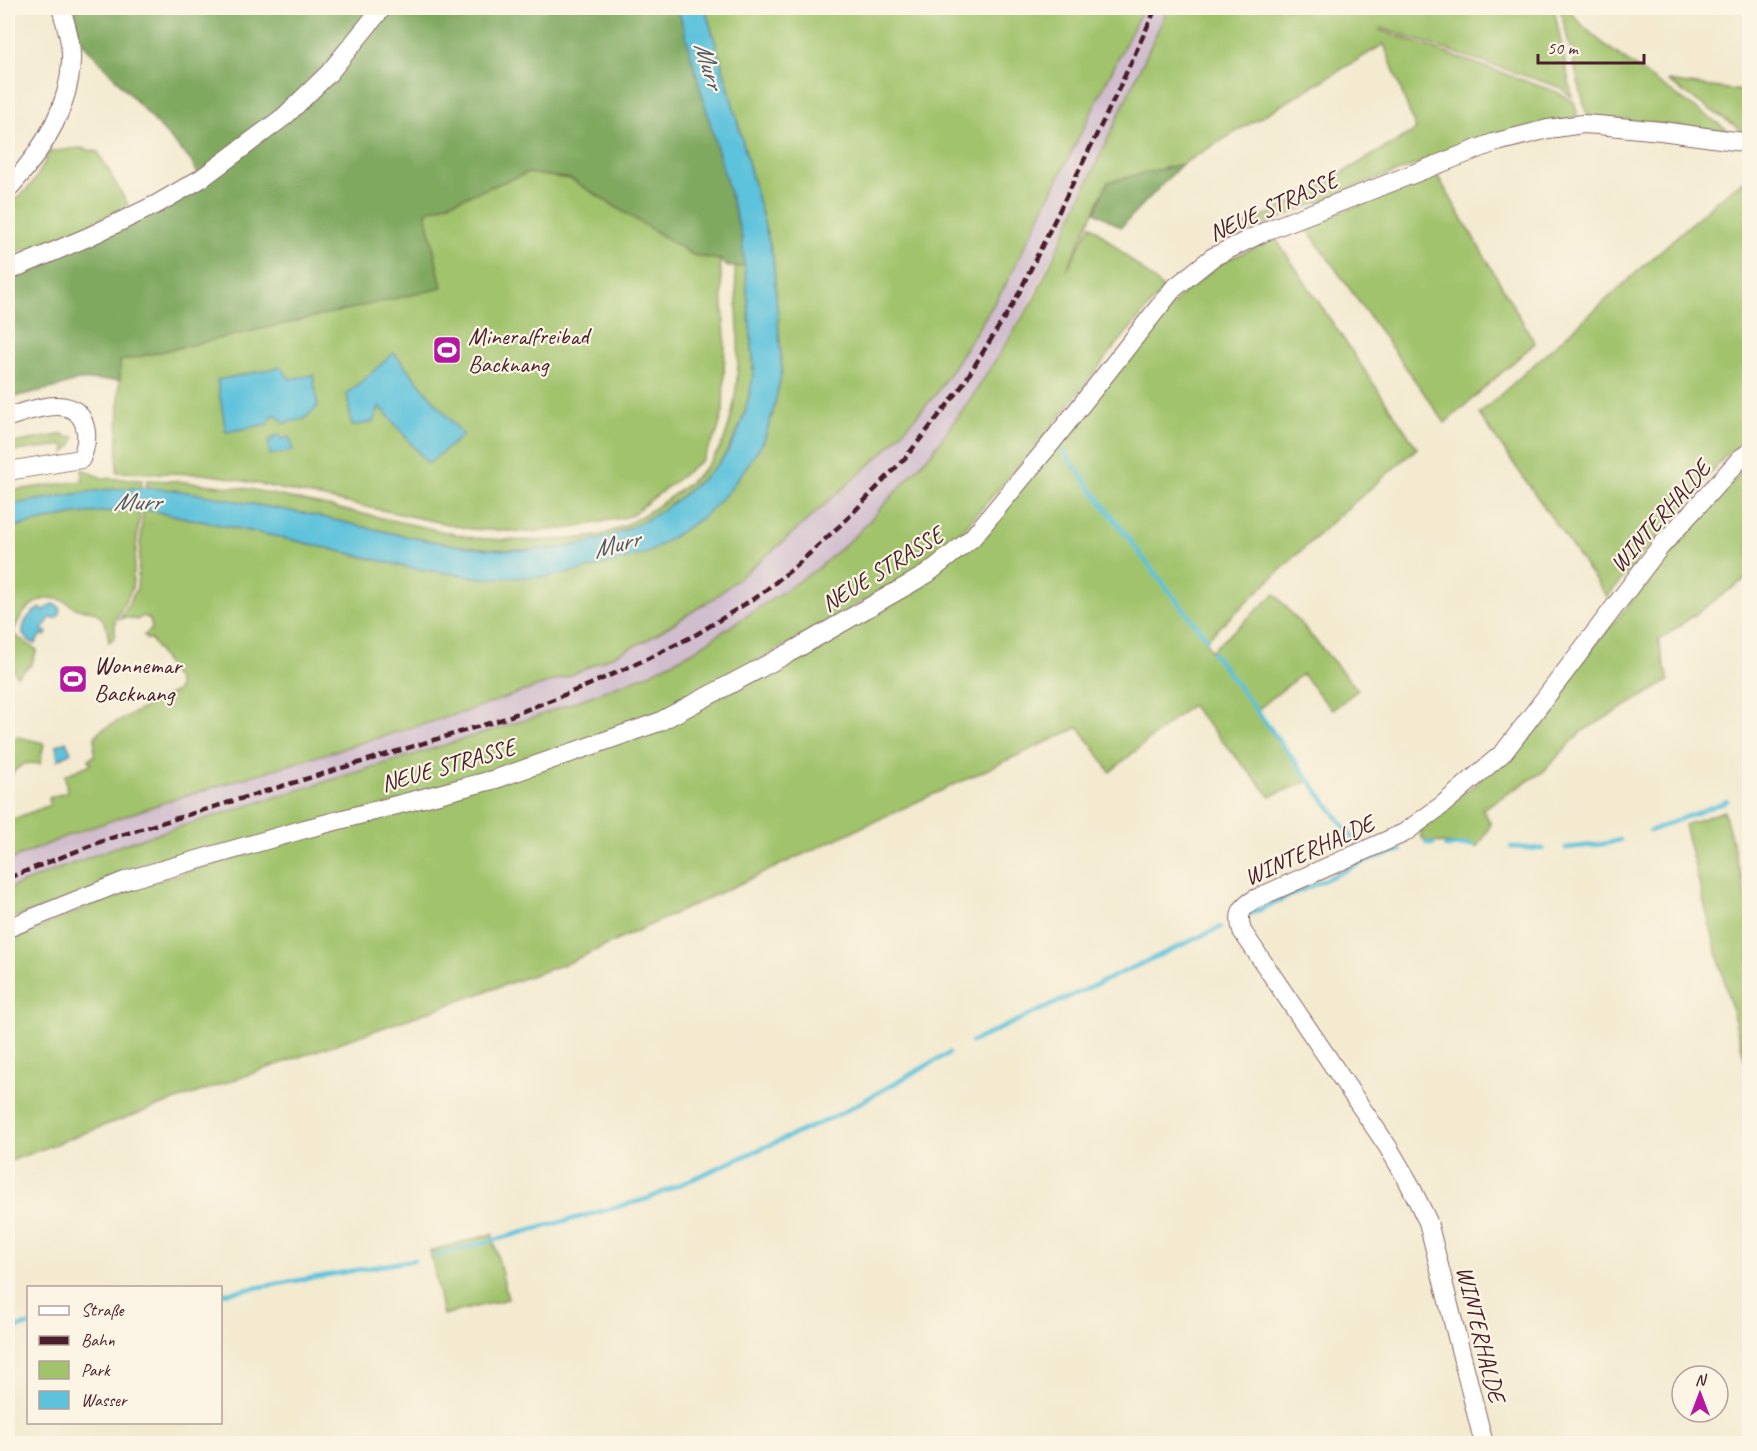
<svg xmlns="http://www.w3.org/2000/svg" width="1757" height="1451" font-family="Caveat,sans-serif">
<rect width="100%" height="100%" fill="#fcf5e5"/>
<filter id="ink" filterUnits="userSpaceOnUse"><feTurbulence type="fractalNoise" baseFrequency=".0167" numOctaves="2"/><feDisplacementMap in="SourceGraphic" scale="12" xChannelSelector="R" yChannelSelector="G"/><feConvolveMatrix kernelMatrix="1 2 1 2 8 2 1 2 1" color-interpolation-filters="sRGB"/></filter>
<filter id="wash" filterUnits="userSpaceOnUse"><feTurbulence type="fractalNoise" baseFrequency=".008" numOctaves="4" result="noise"/><feDisplacementMap in="SourceGraphic" scale="24" xChannelSelector="R" yChannelSelector="G"/><feGaussianBlur stdDeviation="1.35" result="paint"/><feColorMatrix in="noise" values="0 0 0 0 0 0 0 0 0 0 0 0 0 0 0 0 0 1.4 0 .05"/><feComposite in="paint" operator="in"/></filter>
<g filter="url(#wash)">
<rect width="100%" height="100%" fill="#f3ead0"/>
<path fill="#d0bdce" d="M1143,8H1167L1128,96L1031,300L974,394L933,451L859,533L818,568L693,652L650,672L535,718L121,845L8,889V861L40,847L171,800L509,697L571,675L647,640L715,598L777,547L885,451L936,394L1004,288Z"/>
<g fill="#a1c36c" stroke="#76714c" stroke-width="1.5">
<path d="M705,8H1143L1004,288L936,394L885,451L777,547L714,598L647,640L571,675L464,712L171,800L64,837L8,861V821L50,805L49,798L67,792L65,775L91,764L89,759L94,756L95,737L99,731L178,690V682L151,639H146L144,635L152,629L150,619L143,616L137,620L125,617L120,619L137,588L143,509L293,540L411,568L482,578L596,567L763,443L773,412L782,371L773,257L727,82Z"/>
<path d="M1168,8H1554L1572,97L1559,87L1381,28L1380,30L1557,92L1574,102L1577,113L1576,117L1427,161L1355,187L1230,239L1225,235L1287,205L1416,130L1384,44L1182,164L1108,182L1065,273L1091,225L1164,289L1111,351L1043,438L963,530L921,568L660,717L489,774L8,919V889L17,885L121,845L535,717L651,673L692,652L817,569L859,532L933,451L974,394L1034,299Z"/>
<path d="M1560,8H1568C1585,32 1610,49 1634,66C1666,89 1698,110 1731,132L1590,116L1586,112Z"/>
<path d="M1667,81L1749,92V135Z"/>
<path d="M80,148L98,152L128,205L88,225L8,257V203C31,191 39,176 49,152Z"/>
<path d="M527,173L571,179L693,255L720,260L725,338L723,412L717,433L702,460L630,516L572,528L529,532L471,529L225,477L203,474L117,472L120,361L441,288L426,212Z"/>
<path d="M1437,175L1535,343L1445,423L1305,226Z"/>
<path d="M1749,177V438L1727,454L1607,597L1479,414L1715,202Z"/>
<path d="M1276,239L1417,448L1335,519L1206,640L1211,651L1275,594L1358,690L1332,710L1302,674L1256,711L1310,781L1270,796L1191,705L1110,772L1079,727L570,962L111,1123L8,1162V941L128,890L662,727L978,540L1182,294L1224,261Z"/>
<path d="M746,266C747,289 749,312 751,334C752,352 755,370 751,388C746,411 737,437 724,456C714,472 696,484 682,496C574,583 446,545 325,518C299,512 272,508 245,503C212,497 180,491 146,488L147,480L176,481L249,489L473,538C511,541 558,543 596,536C627,530 690,487 710,462C720,450 728,433 731,417C743,369 737,316 735,267Z"/>
<path d="M64,434L65,437H75L71,446L65,453V445L8,452V444Z"/>
<path d="M1749,463V576L1658,641L1669,681L1581,732L1543,772L1482,809L1491,824L1478,847L1425,841L1421,836V825L1480,780Z"/>
<path d="M82,469L102,478L142,480L141,487L8,505V491L83,481Z"/>
<path d="M140,509L132,589L115,621V637L109,642C108,630 105,615 92,611C87,609 82,611 78,609C72,607 68,602 62,600C37,592 19,613 13,634L37,650L31,665L17,676L8,663V528L75,514Z"/>
<path d="M18,737L44,743L40,764C23,761 17,766 8,780V742Z"/>
<path d="M1724,811L1749,908V1076L1684,825Z"/>
<path d="M492,1234L508,1299L443,1315L430,1251Z"/>
</g>
<g fill="#80a960" stroke="#656446" stroke-width="1.5">
<path d="M71,8H678L742,237L746,266L728,267L720,260L693,255L571,179L527,173L426,212L442,288L120,361V380H78L58,387L8,398V280L203,183L191,161L81,41Z"/>
<path d="M1182,164L1121,227L1095,212L1108,182Z"/>
</g>
<g fill="#5dc2db" stroke="#547083" stroke-width="1.5">
<path d="M678,8H705L727,82L773,257L782,371L773,412L763,443L729,491L702,518L648,553L596,567L547,577L482,578L411,568L293,540L143,509L75,514L8,528V505C63,496 118,483 174,490C198,493 222,499 246,503C273,508 300,512 326,518C448,546 575,583 683,495C697,483 711,473 723,458C741,435 750,398 754,369L742,237Z"/>
<path d="M394,353L463,435L428,464L380,406L373,422L352,426L347,394Z"/>
<path d="M281,367L290,379L313,375L318,406L304,419L284,423L277,415L272,416L268,424L226,432L217,380Z"/>
<path d="M280,435L281,439L290,437L293,451L270,455L268,440H274L273,436Z"/>
<path d="M52,604L57,605L60,608V614L56,618H50L42,629L47,633L45,636L41,634L35,644L29,641L23,634C22,622 29,614 40,608L43,611Z"/>
<path d="M66,741L71,752L58,760L56,746Z"/>
</g>
<g fill="none" stroke-linecap="round" stroke-linejoin="round">
<g stroke="#5dc2db" stroke-width="4.5">
<path d="M1060,447L1144,559L1207,639"/>
<path d="M1213,653L1359,846"/>
<path d="M1650,831L1727,801"/>
<path d="M1426,843L1433,844"/>
<path d="M1445,846L1473,845"/>
<path d="M1511,847L1543,849"/>
<path d="M1566,848L1604,844L1620,840"/>
<path d="M1250,914L1368,860L1401,850"/>
<path d="M971,1042L1221,927"/>
<path d="M435,1256L647,1199L838,1115L949,1053"/>
<path d="M220,1294L414,1260"/>
<path d="M8,1330L28,1325"/>
</g>
</g>
</g>
<g filter="url(#ink)">
<g fill="none" stroke-linecap="round" stroke-linejoin="round">
<g stroke="#856665" stroke-width="20">
<g id="minor">
<path d="M8,189C39,155 69,110 71,62C72,43 66,25 61,8"/>
<path d="M8,271L88,237L157,204L202,178L285,116L329,73L382,8"/>
<path d="M8,417C32,410 76,392 85,427C88,437 85,450 81,459L8,471"/>
<path d="M8,928L127,880L305,829L496,779L659,722L789,653L927,574L972,538L1052,442L1173,289L1213,257L1268,230L1493,143L1548,129L1583,124L1598,125L1661,131L1750,143"/>
<path d="M1484,1444L1428,1222L1408,1181L1388,1147L1242,931C1237,914 1241,907 1255,899L1404,833L1441,806L1504,752L1660,547L1741,458L1750,452"/>
</g>
</g>
<use href="#minor" stroke="#fff" stroke-width="18"/>
<path stroke="#4a1f2b" stroke-width="4.5" stroke-dasharray="9 4.5" stroke-linecap="butt" d="M8,878L105,840L503,719L584,687L649,658L697,634L761,594L797,565L848,518L906,457L960,389L1016,299L1115,97L1156,8"/>
</g>
</g>
<defs>
<g id="stadium-square" transform="scale(1.5)"><rect x="-9" y="-9" width="18" height="18" rx="4" fill="#b5179e" stroke="#fcf5e5"/><path d="M0-5a6.5 5 0 1 0 0 10a6.5 5 0 1 0 0-10ZM-3.5-1.8h7v3.6h-7Z" fill="#fff"/></g>
</defs>
<g fill-rule="evenodd">
<use href="#stadium-square" x="447" y="350"/>
<use href="#stadium-square" x="73" y="679"/>
</g>
<g text-anchor="middle" dominant-baseline="central" stroke-width="4.5" stroke-linejoin="round" paint-order="stroke">
<g font-size="24" fill="#4a1f2b" stroke="#fcf5e5">
<text transform="translate(1273 206) rotate(-24)">NEUE STRASSE</text>
<text transform="translate(1660 516) rotate(-49)">WINTERHALDE</text>
<text transform="translate(882 569) rotate(-32)">NEUE STRASSE</text>
<text transform="translate(448 765) rotate(-16)">NEUE STRASSE</text>
<text transform="translate(1309 850) rotate(-24)">WINTERHALDE</text>
<text transform="translate(1481 1334) rotate(76)">WINTERHALDE</text>
</g>
<g font-size="24" fill="#4a1f2b" stroke="#fcf5e5" text-anchor="start">
<text x="468" y="336">Mineralfreibad<tspan x="468" dy="28">Backnang</tspan></text>
<text x="94" y="665">Wonnemar<tspan x="94" dy="28">Backnang</tspan></text>
</g>
<g font-size="26" font-style="italic" fill="#515869" stroke="#fcf5e5">
<text transform="translate(709 65) rotate(73)">Murr</text>
<text x="137" y="501">Murr</text>
<text transform="translate(616 544) rotate(-15)">Murr</text>
</g>
</g>
<rect width="1757" height="1451" fill="none" stroke="#fcf5e5" stroke-width="30"/>
<rect x="27" y="1286" width="195" height="138" fill="#fcf5e5" stroke="#b59f9b" stroke-width="1.5"/>
<rect x="39" y="1306" width="30" height="9" fill="#ffffff" stroke="#b59f9b" stroke-width="1.5"/>
<text x="81" y="1316" font-size="18" fill="#4a1f2b">Straße</text>
<rect x="39" y="1336" width="30" height="9" fill="#4a1f2b" stroke="#b59f9b" stroke-width="1.5"/>
<text x="81" y="1346" font-size="18" fill="#4a1f2b">Bahn</text>
<rect x="39" y="1361" width="30" height="18" fill="#a1c36c" stroke="#b59f9b" stroke-width="1.5"/>
<text x="81" y="1376" font-size="18" fill="#4a1f2b">Park</text>
<rect x="39" y="1391" width="30" height="18" fill="#5dc2db" stroke="#b59f9b" stroke-width="1.5"/>
<text x="81" y="1406" font-size="18" fill="#4a1f2b">Wasser</text>
<g transform="translate(1700 1394)"><circle r="28" fill="#fcf5e5" stroke="#b59f9b" stroke-width="1.5"/>
<path d="M0-4.5L10 22L0 15L-10 22Z" fill="#b5179e"/>
<text y="-9" font-size="16" font-weight="bold" text-anchor="middle" fill="#4a1f2b">N</text>
</g>
<path d="M1538 54v9h106v-9" fill="none" stroke="#4a1f2b" stroke-width="3"/>
<text x="1547" y="54" font-size="18" fill="#4a1f2b" stroke="#fcf5e5" stroke-width="4.5" paint-order="stroke">50 m</text>
</svg>
